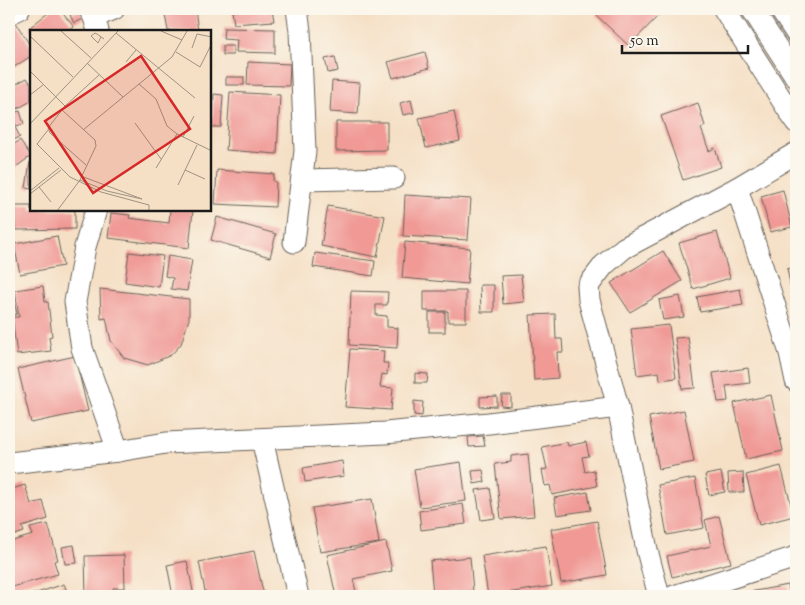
<svg xmlns="http://www.w3.org/2000/svg" width="805" height="605" font-family="'Sorts Mill Goudy',serif">
<rect width="100%" height="100%" fill="#fbf7ec"/>
<filter id="ink" filterUnits="userSpaceOnUse"><feTurbulence type="fractalNoise" baseFrequency=".02" numOctaves="2"/><feDisplacementMap in="SourceGraphic" scale="10" xChannelSelector="R" yChannelSelector="G"/><feConvolveMatrix kernelMatrix="1 2 1 2 8 2 1 2 1" color-interpolation-filters="sRGB"/></filter>
<filter id="wash" filterUnits="userSpaceOnUse"><feTurbulence type="fractalNoise" baseFrequency=".0096" numOctaves="4" result="noise"/><feDisplacementMap in="SourceGraphic" scale="20" xChannelSelector="R" yChannelSelector="G"/><feGaussianBlur stdDeviation="1.12" result="paint"/><feColorMatrix in="noise" values="0 0 0 0 0 0 0 0 0 0 0 0 0 0 0 0 0 1.4 0 .05"/><feComposite in="paint" operator="in"/></filter>
<g filter="url(#wash)">
<rect width="100%" height="100%" fill="#f5e0c6"/>
<g id="blocks">
<g fill="#f09995">
<path d="M53,9H59L74,27L69,31H32L29,28Z"/>
<path d="M164,9H195L198,31H168Z"/>
<path d="M256,9H272L274,21L234,24L232,11Z"/>
<path d="M602,9H653L659,15L629,46L596,15Z"/>
<path d="M79,10L84,18L74,23L70,15Z"/>
<path d="M14,20L31,47V56L11,69L9,65V24Z"/>
<path d="M224,28L275,29V53L236,52L237,40L223,39Z"/>
<rect x="223" y="46" width="10" height="9"/>
<path d="M425,52L429,68L393,78L388,62Z"/>
<path d="M335,57L338,71L328,73L325,59Z"/>
<path d="M248,62L290,64L289,86L247,85Z"/>
<rect x="226" y="77" width="18" height="8"/>
<path d="M27,78L31,84V101L17,109L9,94V88Z"/>
<path d="M332,81L360,83L358,114L330,112Z"/>
<path d="M230,92L280,95L277,154L226,150Z"/>
<path d="M214,94L223,95L221,127H212Z"/>
<path d="M411,100L414,113L403,115L400,103Z"/>
<path d="M698,103L705,126L701,128L709,151L715,148L721,167L683,180L661,116Z"/>
<path d="M20,111L24,124L16,126L12,113Z"/>
<path d="M454,111L460,141L426,148L419,118Z"/>
<path d="M9,115L20,137L9,142Z"/>
<path d="M336,122H387V150L336,151Z"/>
<path d="M20,140L31,156L9,172V148Z"/>
<path d="M30,162H31V189L26,188Z"/>
<path d="M217,170L274,174L273,181L276,182L275,207L215,204Z"/>
<path d="M783,190L792,227L770,232L761,196Z"/>
<path d="M405,195L471,199L468,240L403,236Z"/>
<path d="M14,206H31V210H75V229L15,230Z"/>
<path d="M328,206L385,216L377,257L321,246Z"/>
<path d="M170,210H193L189,248L108,238L111,213L130,215L129,218L169,223Z"/>
<path d="M217,217L276,234L270,257L211,240Z"/>
<path d="M717,232L730,278L693,289L679,243Z"/>
<path d="M57,236L63,266L20,274L14,244Z"/>
<path d="M405,242L470,248L467,284L402,278Z"/>
<path d="M663,251L682,281L630,312L611,283Z"/>
<path d="M129,252L163,256L159,287L125,282Z"/>
<path d="M315,253L375,261L373,276L313,267Z"/>
<path d="M168,256L192,260L187,291L171,289L173,278L165,276Z"/>
<path d="M796,267V307L795,308L787,269Z"/>
<path d="M521,275L524,302L503,304L501,276Z"/>
<path d="M480,285H494V312H481Z"/>
<path d="M43,286L45,302H48L52,336L49,337L51,351L17,355L12,317H19L15,290Z"/>
<path d="M9,288H11L17,314L9,316Z"/>
<path d="M100,289L189,299V319L181,344L171,355L148,365L124,358L111,341L106,318L101,319Z"/>
<path d="M740,289L743,305L700,312L697,297Z"/>
<path d="M351,291L388,292L387,305H376V315L387,316V327L398,328L397,348L349,345Z"/>
<path d="M424,291H466V322H448V311H424Z"/>
<path d="M680,296L684,317L663,320L659,300Z"/>
<rect x="429" y="312" width="16" height="20"/>
<path d="M555,314L556,339H562L563,352H557L558,378L534,380L530,315Z"/>
<path d="M669,325L676,378L660,380L659,372L637,375L631,329Z"/>
<path d="M688,337L695,388L682,389L675,338Z"/>
<path d="M350,349L384,351L383,363H388L387,375L382,374L380,387L393,388L391,410L345,407Z"/>
<path d="M75,356L88,411L31,423L18,369Z"/>
<path d="M748,368L750,383L726,386L728,401L718,402L713,373Z"/>
<path d="M415,373L428,374L427,383H415Z"/>
<path d="M502,395H511V407L501,406Z"/>
<path d="M771,395L783,451L746,459L734,403Z"/>
<path d="M497,396V406L480,407V397Z"/>
<path d="M414,401L423,402L422,416L414,415Z"/>
<path d="M684,410L694,462L659,469L649,417Z"/>
<path d="M483,436L485,446L469,447L468,437Z"/>
<path d="M567,442L568,446L586,442L589,456L582,457L585,472L594,470L597,486L552,495L550,485L545,486L542,470L547,469L542,447Z"/>
<path d="M528,454L534,516L501,519L495,464L511,462V456Z"/>
<path d="M342,461L344,476L305,482L303,468Z"/>
<path d="M461,462L466,501L420,507L414,469Z"/>
<path d="M781,466L794,516L759,525L746,475Z"/>
<path d="M483,470L485,482L474,484L472,471Z"/>
<path d="M721,472L725,492L709,495L705,475Z"/>
<path d="M743,472L744,492H729L728,473Z"/>
<path d="M695,478L704,528L667,535L658,485Z"/>
<path d="M25,485L31,504L43,501L48,519L22,527L24,532L9,537V490Z"/>
<path d="M490,488L495,518L481,520L476,490Z"/>
<path d="M588,492L591,510L557,515L554,498Z"/>
<path d="M372,499L379,543L320,552L312,508Z"/>
<path d="M463,504L466,524L421,530L419,511Z"/>
<path d="M719,516L731,563L672,577L667,556L711,546L705,520Z"/>
<path d="M597,521L607,575L561,583L551,529Z"/>
<path d="M48,524L58,560L54,561L58,574L12,587L9,576V542L33,535L30,528Z"/>
<path d="M386,542L392,571L353,579L357,596H336L327,555Z"/>
<path d="M74,545L77,563L65,564L62,547Z"/>
<path d="M546,546L552,586L488,596L482,556Z"/>
<path d="M254,551L264,596H206L199,562Z"/>
<path d="M124,555L125,588H113L114,596H86L85,556Z"/>
<path d="M470,557L473,591L433,594L430,561Z"/>
<path d="M187,561L194,596H173L167,565Z"/>
<path d="M64,584L69,596H28Z"/>
<path d="M788,585L790,596H750L749,592Z"/>
</g>
</g>
</g>
<g filter="url(#ink)">
<use href="#blocks" fill-opacity="0" stroke="#686158" stroke-width="1"/>
<g fill="none" stroke-linecap="round" stroke-linejoin="round">
<g stroke="#686158" stroke-width="23">
<g id="minor">
<path d="M89,9L94,17L98,31"/>
<path d="M724,9L796,122"/>
<path d="M752,9L796,77"/>
<path d="M780,9L796,33"/>
<path d="M9,14L19,9"/>
<path d="M94,17L114,9"/>
<path d="M302,180L394,178"/>
<path d="M737,188L790,353L796,381"/>
<path d="M96,210L85,247L75,302L82,348L118,451"/>
<path d="M294,242L305,151L300,31L297,9"/>
<path d="M262,439L298,596"/>
<path d="M9,463L118,451L166,443L385,433L489,423L618,407"/>
<path d="M659,596L647,550L618,407L589,300L588,286L604,265L624,248L737,188L796,153"/>
<path d="M674,596L796,557"/>
</g>
</g>
<use href="#minor" stroke="#fff" stroke-width="21"/>
</g>
</g>
<g transform="translate(30 30)">
<rect width="181" height="181" fill="#f5e0c6"/>
<path fill="none" stroke="#9e9282" stroke-width="1" d="M31,1L61,28M131,1L152,10M86,3L165,68M0,6L43,47M71,7L68,13L61,6L65,3L67,4L74,9M162,18L167,4L182,7M146,22L170,37L182,13M96,32L106,20M57,33L93,67M0,41L35,76M109,54L126,69L137,96L147,104L182,121M0,65L13,55M105,93L131,129M0,94L88,1M18,100L7,114L40,147L71,162L119,175V181M53,100L142,27L157,1M153,107L164,86M56,135L20,103L18,98L35,76L69,45M126,138L147,104M155,140L175,149M50,150L77,161L112,169L51,146M148,155L167,115M9,157L21,172M0,161L29,138M0,164L31,140M27,181L50,150L66,116L65,110L32,80"/>
<path fill="#d62828" fill-opacity="0.15" stroke="#d62828" stroke-width="2.5" d="M111,26L160,99L63,163L15,91Z"/>
<rect width="181" height="181" fill="none" stroke="#1c1c1c" stroke-width="2.5"/>
</g>
<rect width="805" height="605" fill="none" stroke="#fbf7ec" stroke-width="30"/>
<path d="M622 45v8h126v-8" fill="none" stroke="#1c1c1c" stroke-width="2.5"/>
<text x="630" y="45" font-size="15" fill="#1c1c1c" stroke="#fbf7ec" stroke-width="4" paint-order="stroke">50 m</text>
</svg>
